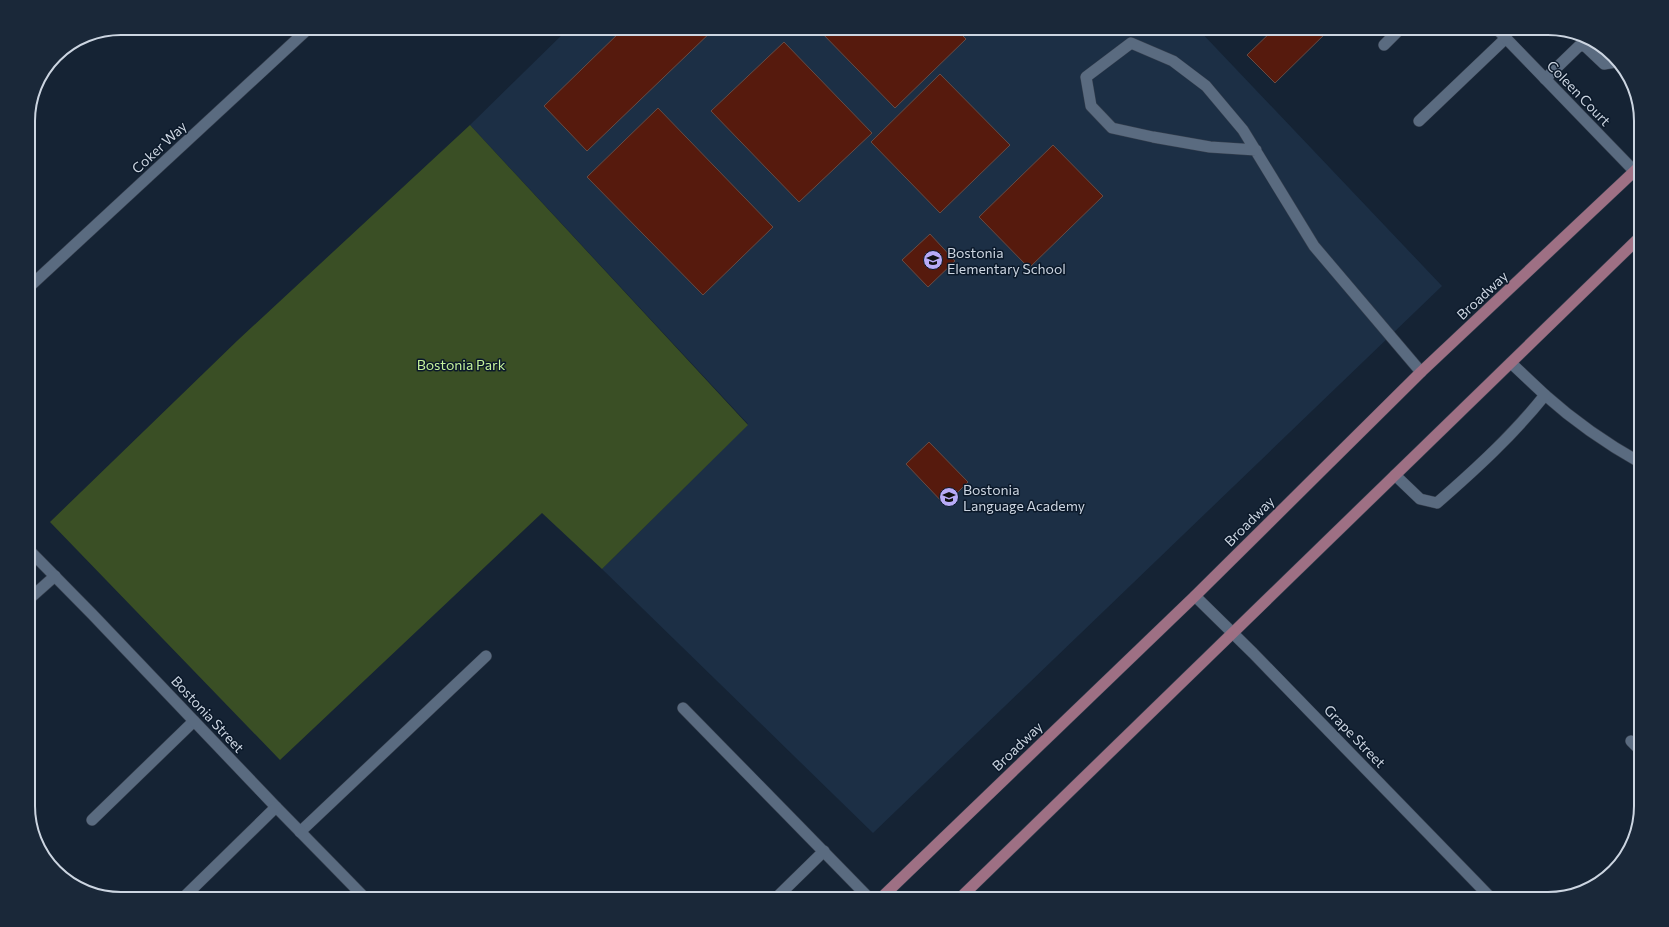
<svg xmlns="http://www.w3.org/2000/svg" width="1669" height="927" font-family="Commissioner,sans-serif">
<rect width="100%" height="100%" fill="#152334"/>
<path fill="#1c2f45" d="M569,28H1197L1442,286L873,833L602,569L748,424L470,125Z"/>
<path fill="#3a4f25" d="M470,125L748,425L602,569L542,513L280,760L50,522L238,340Z"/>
<g fill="#561a0d" stroke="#674c45">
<path d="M624,28H715L587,151L544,106Z"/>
<path d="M817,28H955L966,39L895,108Z"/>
<path d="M1275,28H1331L1275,83L1247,55Z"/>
<path d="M784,42L872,133L799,202L711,111Z"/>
<path d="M940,74L1010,145L940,213L871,142Z"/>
<path d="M658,108L773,227L703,295L587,177Z"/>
<path d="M1053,145L1103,196L1029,268L979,217Z"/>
<path d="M930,234L955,261L928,287L902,260Z"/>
<path d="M929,442L968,482L945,505L906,464Z"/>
</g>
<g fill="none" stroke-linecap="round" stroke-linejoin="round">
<g stroke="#37404e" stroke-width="12">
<g id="service">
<path d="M1384,45L1401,28"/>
<path d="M1545,79L1579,46H1585L1604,64L1616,62"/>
<path d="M1419,121L1506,38"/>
<path d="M1256,150L1210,147L1153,137L1112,128L1091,106L1086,77L1131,43L1173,61L1206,86L1243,130L1314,246L1421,372"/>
<path d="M1545,395C1574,421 1607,444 1641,463"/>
<path d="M1395,475L1420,499L1437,503C1476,469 1513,435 1545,395L1511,363"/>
<path d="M683,708L870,899"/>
<path d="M1631,741L1641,751"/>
<path d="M92,820L194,721"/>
<path d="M300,832L486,656"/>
<path d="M775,899L824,851"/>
</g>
</g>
<g stroke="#37404e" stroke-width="12">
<g id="minor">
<path d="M1496,28L1641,178"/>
<path d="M28,288L309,28"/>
<path d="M28,549L92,614L276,807L366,899"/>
<path d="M1195,596L1253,653L1492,899"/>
<path d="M28,600L55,576"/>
<path d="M182,899L276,807"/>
</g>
</g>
<g stroke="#37404e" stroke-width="12">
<g id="primary">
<path d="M880,899L1195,596L1421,372L1641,165"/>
<path d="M959,899L1641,236"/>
</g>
</g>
<use href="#service" stroke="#5a6b80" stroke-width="11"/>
<use href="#minor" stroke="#5a6b80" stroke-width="11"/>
<use href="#primary" stroke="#9e7084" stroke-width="11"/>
</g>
<defs>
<g id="school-disc" transform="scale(1)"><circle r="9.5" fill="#b8abf7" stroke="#0b192a"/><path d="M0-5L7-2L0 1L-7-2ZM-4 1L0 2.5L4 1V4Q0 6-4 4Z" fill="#111"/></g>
</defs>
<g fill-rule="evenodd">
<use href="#school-disc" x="933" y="260"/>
<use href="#school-disc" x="949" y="497"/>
</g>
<g text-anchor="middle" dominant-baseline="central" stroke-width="3" stroke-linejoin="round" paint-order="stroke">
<g font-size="14" fill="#ccd5e1" stroke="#0b192a">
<text transform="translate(1579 93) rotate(46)">Coleen Court</text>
<text transform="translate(159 147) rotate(-43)">Coker Way</text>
<text transform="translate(1482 295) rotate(-43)">Broadway</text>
<text transform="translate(1249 521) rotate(-45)">Broadway</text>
<text transform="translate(208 714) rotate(47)">Bostonia Street</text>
<text transform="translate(1355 736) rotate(46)">Grape Street</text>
<text transform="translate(1017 746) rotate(-44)">Broadway</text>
</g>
<g font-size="14" fill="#ccd5e1" stroke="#0b192a" text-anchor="start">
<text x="947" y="252">Bostonia<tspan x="947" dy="16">Elementary School</tspan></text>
<text x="963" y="489">Bostonia<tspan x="963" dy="16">Language Academy</tspan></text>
</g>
<g font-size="14" fill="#c5f29b" stroke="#0b192a">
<text x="461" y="364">Bostonia Park</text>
</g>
</g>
<path d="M0 0H1669V927H0ZM121 35H1548A86 86 0 0 1 1634 121V806A86 86 0 0 1 1548 892H121A86 86 0 0 1 35 806V121A86 86 0 0 1 121 35Z" fill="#1a2839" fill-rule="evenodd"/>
<path fill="none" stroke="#ccd5e1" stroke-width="2" d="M121 35H1548A86 86 0 0 1 1634 121V806A86 86 0 0 1 1548 892H121A86 86 0 0 1 35 806V121A86 86 0 0 1 121 35Z"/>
</svg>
